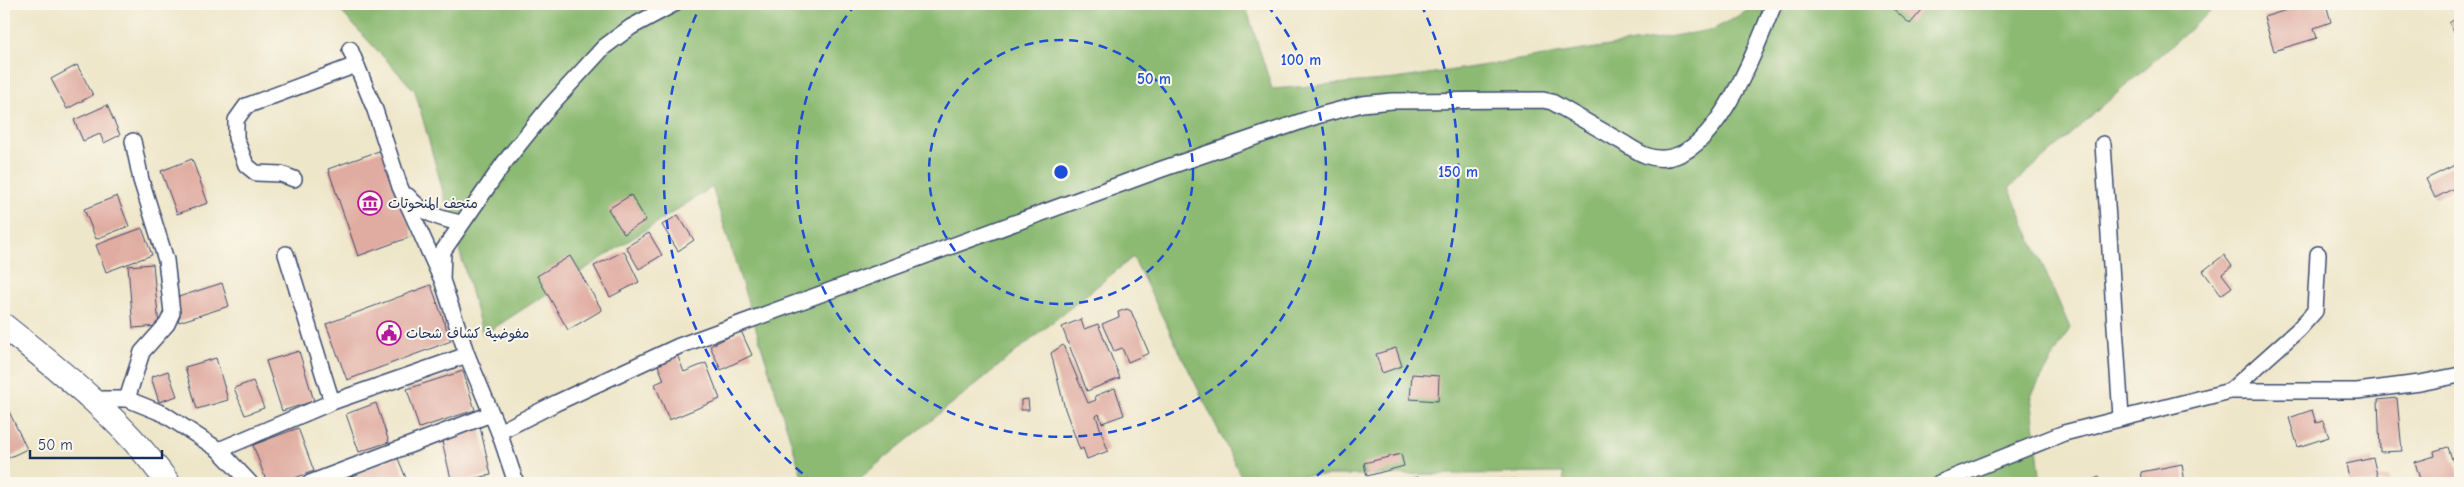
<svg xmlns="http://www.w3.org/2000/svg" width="2464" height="487" font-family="'Comic Neue','Playpen Sans Arabic',sans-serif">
<rect width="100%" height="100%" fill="#fbf7ec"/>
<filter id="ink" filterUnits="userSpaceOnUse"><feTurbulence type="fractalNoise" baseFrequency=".02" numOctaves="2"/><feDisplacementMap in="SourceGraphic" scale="10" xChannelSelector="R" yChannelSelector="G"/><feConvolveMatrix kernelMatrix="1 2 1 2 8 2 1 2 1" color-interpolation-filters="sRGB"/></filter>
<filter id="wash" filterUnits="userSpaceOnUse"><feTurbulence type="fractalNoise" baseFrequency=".0096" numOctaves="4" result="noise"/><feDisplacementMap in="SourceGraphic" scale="20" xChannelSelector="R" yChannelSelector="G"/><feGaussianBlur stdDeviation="1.12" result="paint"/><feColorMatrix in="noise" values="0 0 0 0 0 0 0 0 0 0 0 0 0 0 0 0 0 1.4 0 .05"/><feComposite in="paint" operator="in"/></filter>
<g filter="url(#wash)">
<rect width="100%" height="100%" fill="#eee6c9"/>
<path fill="#8cba72" stroke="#547468" d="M334,4H1245L1272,89L1396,79L1712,30L1760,4H2219L2009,188L2070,328L2031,396L2041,483H1564L1563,473L1241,476L1133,257L854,483H804L712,187L483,335L415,91Z"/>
<g id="blocks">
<g fill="#e0aba0">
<path d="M1888,4H1927L1910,24Z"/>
<path d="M2306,4H2326L2331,22L2314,28L2317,38L2274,51L2264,17Z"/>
<path d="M2460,16V42L2449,23Z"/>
<path d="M77,65L93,95L67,109L51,79Z"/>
<path d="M107,105L120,135L104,143L100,134L83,141L74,120Z"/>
<path d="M382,150L413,236L358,256L328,169Z"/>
<path d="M192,159L208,203L177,214L161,171Z"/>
<path d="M2455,165L2460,176V185L2435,198L2426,179Z"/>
<path d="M631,195L646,220L624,234L608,209Z"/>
<path d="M117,196L129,226L96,239L84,209Z"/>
<path d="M678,215L694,240L678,251L662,225Z"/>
<path d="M142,228L152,255L106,272L96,245Z"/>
<path d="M649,233L662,255L639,269L626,247Z"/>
<path d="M624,251L639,282L610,297L594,266Z"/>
<path d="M2224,255L2232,266L2222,274L2232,287L2221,295L2203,271Z"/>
<path d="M570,256L602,310L568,330L537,276Z"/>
<path d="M153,264L159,326L133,328L128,266Z"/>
<path d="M222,283L229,306L179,322L172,299Z"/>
<path d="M431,285L451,341L347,380L326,324Z"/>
<path d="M1127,309L1131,311L1149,353L1128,362L1122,348L1114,351L1102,324L1119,317L1118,312Z"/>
<path d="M1081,319L1084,329L1098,324L1120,378L1087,391L1062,327Z"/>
<path d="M741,331L752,355L721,370L710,346Z"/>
<path d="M1063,345L1088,403L1096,400L1095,396L1115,388L1124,415L1102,423L1099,414L1096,416L1108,451L1087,459L1083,448L1080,450L1065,409L1051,353Z"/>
<path d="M1396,348L1402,366L1382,373L1376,354Z"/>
<path d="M299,351L314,401L282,411L266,361Z"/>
<path d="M676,352L684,372L706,363L720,399L669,420L655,384L664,380L656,360Z"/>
<path d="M216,358L228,400L197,409L185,367Z"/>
<path d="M168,371L177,396L159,402L151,377Z"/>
<path d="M463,371L475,410L419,428L407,389Z"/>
<path d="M1412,374L1439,376L1438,401L1410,399Z"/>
<path d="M253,381L264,408L245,415L234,388Z"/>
<path d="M2397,398L2402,451L2380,452L2378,400Z"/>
<path d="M1028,399L1029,410H1021V400Z"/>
<path d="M4,401L27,449L4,460Z"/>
<path d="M376,403L389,442L359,452L346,414Z"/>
<path d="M2312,410L2316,423L2323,421L2329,437L2298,447L2289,418Z"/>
<path d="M480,427L491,475L452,483L441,437Z"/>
<path d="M298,428L314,471L281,483H267L253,445Z"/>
<path d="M2448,447L2453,462L2455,461L2460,483H2421L2415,462L2435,456L2434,451Z"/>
<path d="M1401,454L1404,466L1367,476L1364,463Z"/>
<path d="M397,456L408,483H350L348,478Z"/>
<path d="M2373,458L2378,479L2388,477L2389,483H2350L2346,464Z"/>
<path d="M2182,464L2185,483H2143L2141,472Z"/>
<path d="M1418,477L1419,483H1397Z"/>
<path d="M2099,477L2101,483H2084Z"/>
<path d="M1520,480V483H1496V482Z"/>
</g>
</g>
</g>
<g filter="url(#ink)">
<use href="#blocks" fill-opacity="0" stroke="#3b4a6e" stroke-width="1"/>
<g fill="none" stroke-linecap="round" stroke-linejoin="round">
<g stroke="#3b4a6e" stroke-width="18">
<g id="street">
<path d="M350,49L375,110L400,187L440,276"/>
<path d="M2103,144L2121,417"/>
<path d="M294,179L281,174L256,173L246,165L236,138V120L246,106L356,65"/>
<path d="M408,196C422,213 440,219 461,223"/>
<path d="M286,254L332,402"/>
<path d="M2230,391L2298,330L2315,311L2318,254"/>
<path d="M92,399H127L164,414L219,450L250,483"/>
<path d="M127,399L142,352L167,324L172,313L166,260L141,180L133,141"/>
<path d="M499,432L556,403L679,346L1162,169L1320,115L1362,104L1392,101L1543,100L1552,102C1573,114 1594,126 1615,138C1625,143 1635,151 1645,155C1710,181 1756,47 1774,4"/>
<path d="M219,450L332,402L467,355"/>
<path d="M310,483L491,414"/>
<path d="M516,483L499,432L467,355L442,280L443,251L504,163L550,106L604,47L631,27L674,4"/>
<path d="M1939,483L2064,433L2230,391H2357L2420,383L2460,375"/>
</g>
</g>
<g stroke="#3b4a6e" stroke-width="26">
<path id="primary" d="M4,326C63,373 124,421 168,483"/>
</g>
<use href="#street" stroke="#fff" stroke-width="15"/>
<use href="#primary" stroke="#fff" stroke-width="24"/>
</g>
</g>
<g fill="none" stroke="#1d4ed8" stroke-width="2.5" stroke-dasharray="9 6">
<circle cx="1061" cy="172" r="132"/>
<path d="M1267 5A265 265 0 1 1 855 5"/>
<path d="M814 483A397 397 0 0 1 701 4M1421 4A397 397 0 0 1 1308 483"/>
</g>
<defs>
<g id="museum-ring" transform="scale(1.25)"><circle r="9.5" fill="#fbf7ec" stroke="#b5179e" stroke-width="1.5"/><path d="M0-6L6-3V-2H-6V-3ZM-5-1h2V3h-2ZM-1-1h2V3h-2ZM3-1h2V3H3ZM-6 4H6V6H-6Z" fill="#b5179e"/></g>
<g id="civic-ring" transform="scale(1.25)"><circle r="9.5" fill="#fbf7ec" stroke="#b5179e" stroke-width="1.5"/><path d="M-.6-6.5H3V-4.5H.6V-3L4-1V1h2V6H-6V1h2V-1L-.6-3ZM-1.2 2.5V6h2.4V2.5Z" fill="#b5179e"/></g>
</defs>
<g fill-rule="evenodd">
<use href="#museum-ring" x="370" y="203"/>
<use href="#civic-ring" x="389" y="333"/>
</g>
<g text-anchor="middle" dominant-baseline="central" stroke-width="4" stroke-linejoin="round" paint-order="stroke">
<g font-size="14" fill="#1b2f5e" stroke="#fbf7ec" text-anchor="start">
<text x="388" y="203">متحف المنحوتات</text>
<text x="406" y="333">مفوضية كشاف شحات</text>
</g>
</g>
<circle cx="1061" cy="172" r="8" fill="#1d4ed8" stroke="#fbf7ec" stroke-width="2.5"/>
<g font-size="15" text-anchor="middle" font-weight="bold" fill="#1d4ed8" stroke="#fbf7ec" stroke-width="4" stroke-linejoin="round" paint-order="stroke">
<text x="1301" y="65">100 m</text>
<text x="1154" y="84">50 m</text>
<text x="1458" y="177">150 m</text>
</g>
<rect width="2464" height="487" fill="none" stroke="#fbf7ec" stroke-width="20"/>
<path d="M30 450v8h132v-8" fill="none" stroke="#1b2f5e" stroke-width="2.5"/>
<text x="38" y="450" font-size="15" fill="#1b2f5e" stroke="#fbf7ec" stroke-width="4" paint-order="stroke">50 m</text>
</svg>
